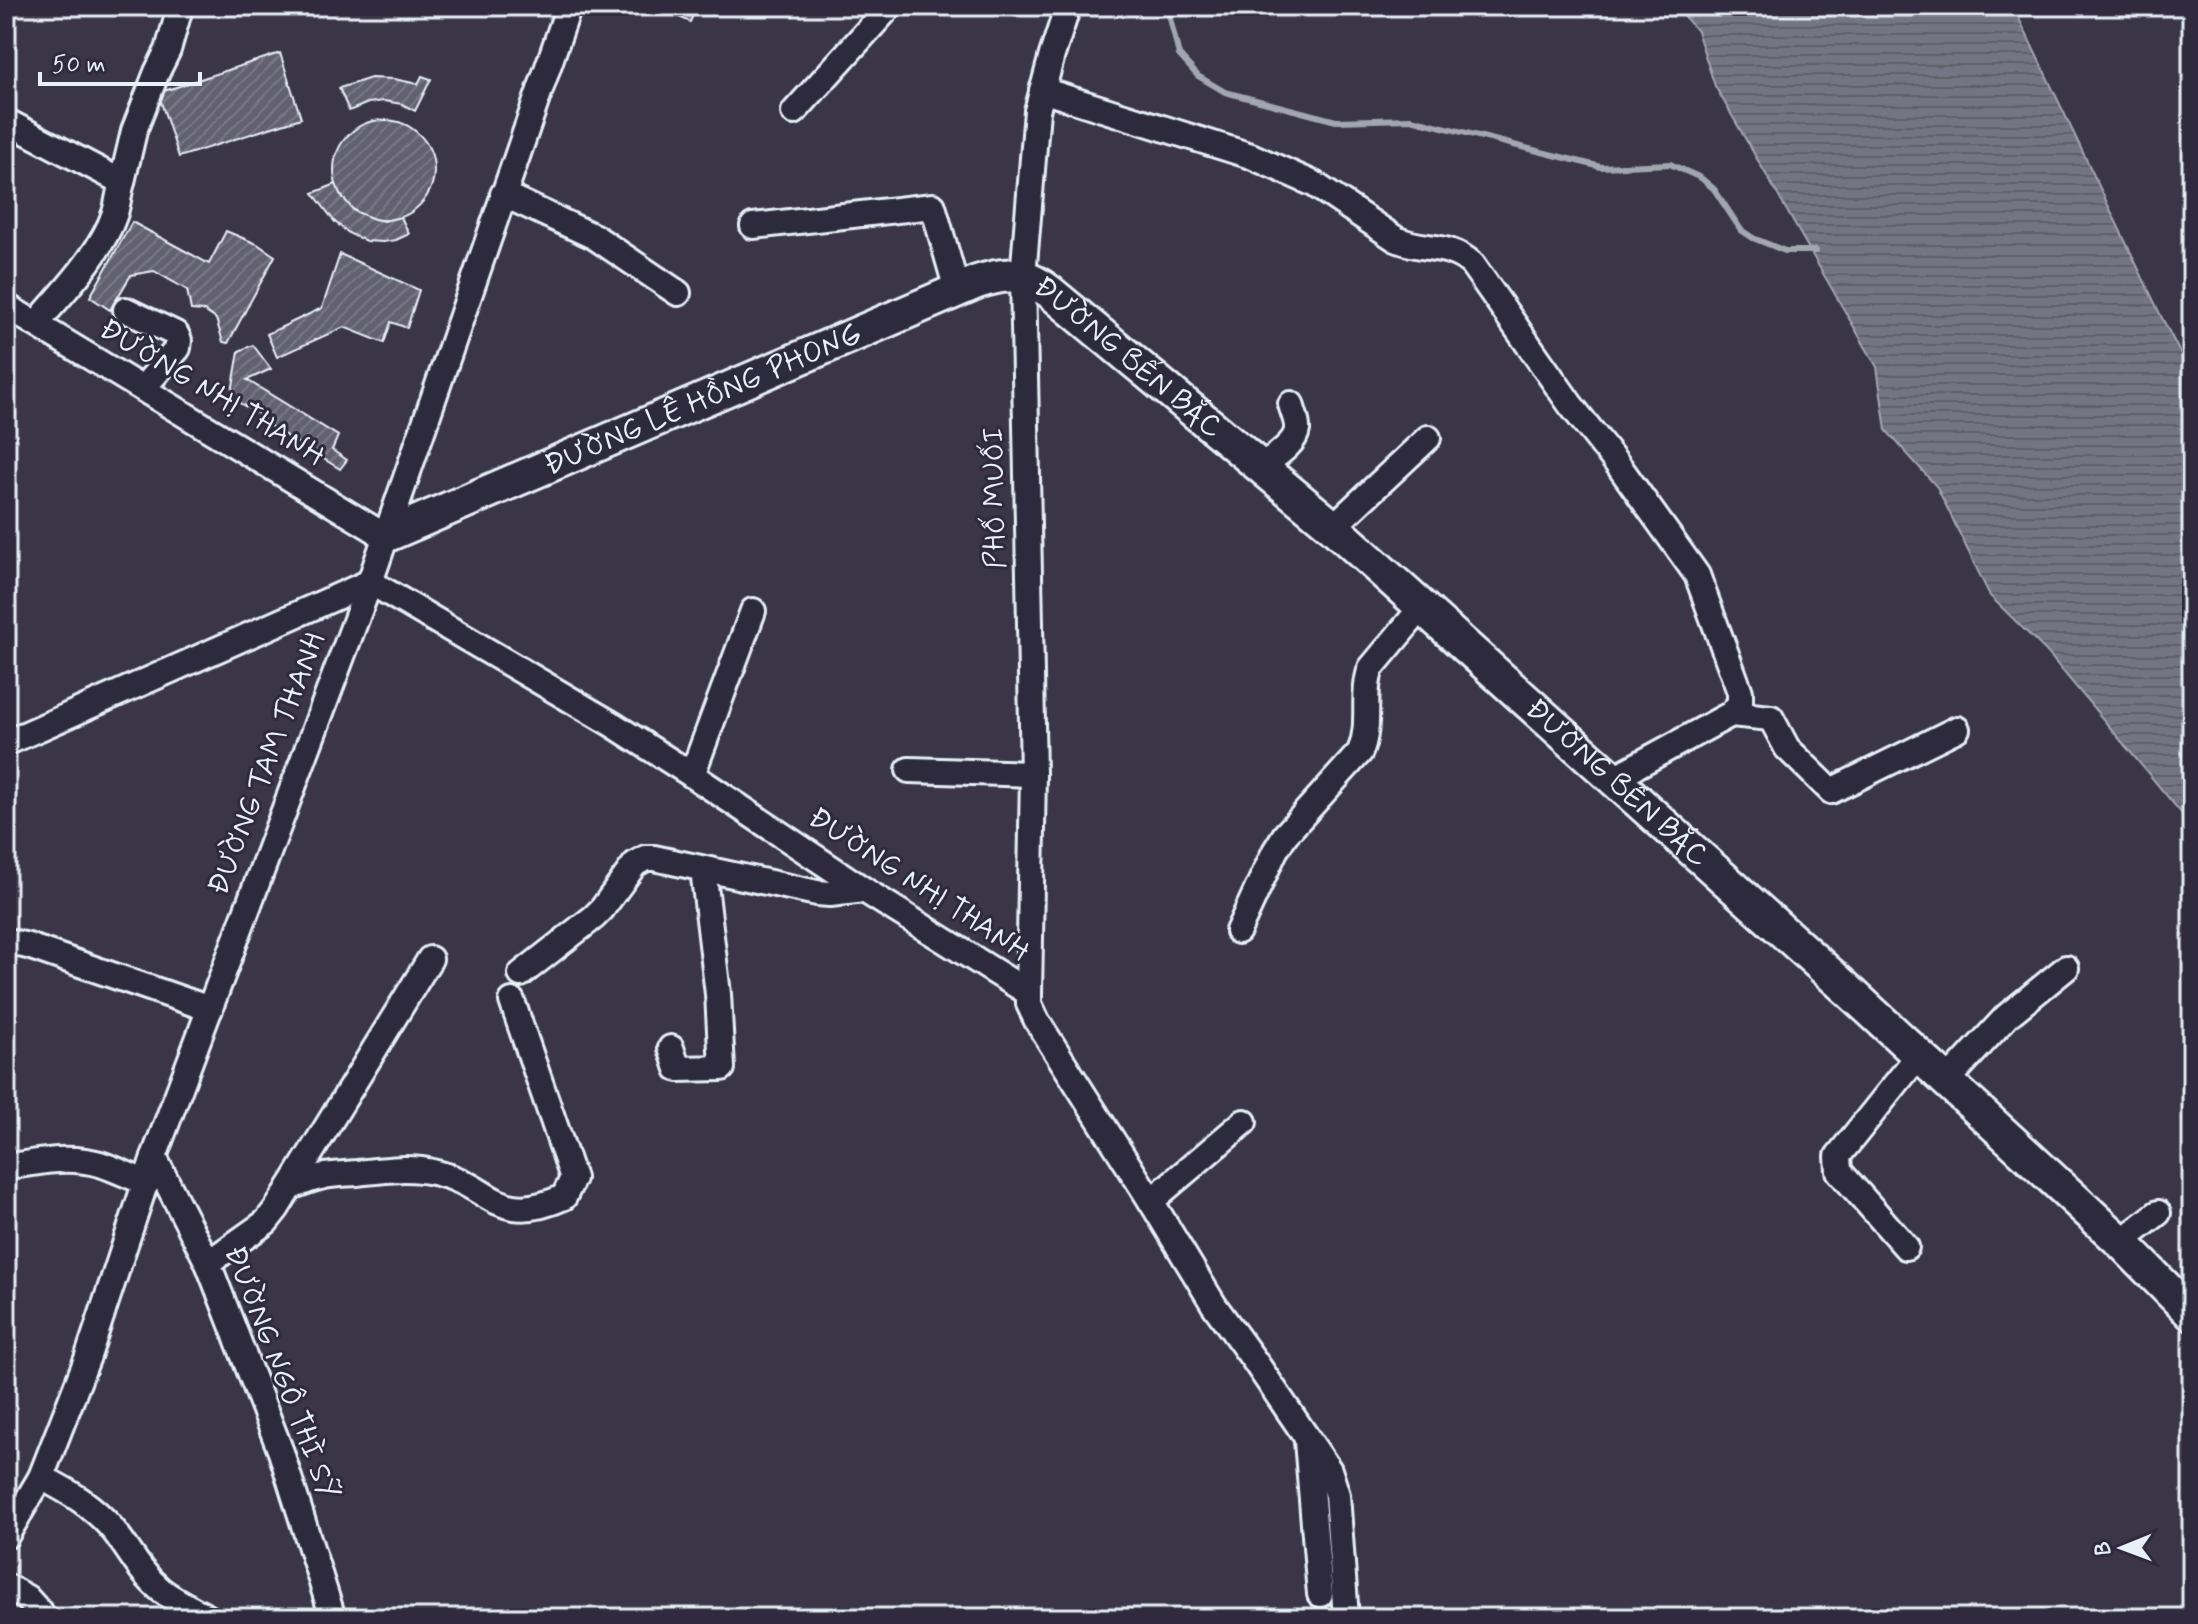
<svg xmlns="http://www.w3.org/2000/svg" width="2198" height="1624" font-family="Mynerve,sans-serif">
<defs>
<pattern id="water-rules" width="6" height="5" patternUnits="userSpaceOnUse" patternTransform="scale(2)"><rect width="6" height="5" fill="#737482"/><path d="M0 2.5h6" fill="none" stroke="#5f6069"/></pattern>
<pattern id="building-hatch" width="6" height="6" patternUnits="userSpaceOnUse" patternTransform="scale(2)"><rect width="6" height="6" fill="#636171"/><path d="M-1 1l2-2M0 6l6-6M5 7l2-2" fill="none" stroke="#797886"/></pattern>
</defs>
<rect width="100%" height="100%" fill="#3a3648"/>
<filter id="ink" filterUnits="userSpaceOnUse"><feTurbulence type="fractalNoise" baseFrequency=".0125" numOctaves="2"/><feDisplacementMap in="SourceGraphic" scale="16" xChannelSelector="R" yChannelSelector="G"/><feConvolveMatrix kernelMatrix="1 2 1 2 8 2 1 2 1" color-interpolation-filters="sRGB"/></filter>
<g filter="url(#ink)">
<path fill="url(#water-rules)" stroke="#a2a6b1" stroke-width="2" d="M1675,6H2013L2161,316L2192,376V826L2047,652L1990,596L1937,487L1886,430L1877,367L1715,86L1697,31Z"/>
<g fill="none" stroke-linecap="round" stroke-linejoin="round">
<path stroke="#a2a6b1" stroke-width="6" d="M1167,6L1179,55L1198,76L1225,92L1336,121L1411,119L1601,167L1670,164L1701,178L1714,189L1741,230L1753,238L1785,251H1816"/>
</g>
<g fill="url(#building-hatch)" stroke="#e8f1f8" stroke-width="2">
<path d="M666,6H697L690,22L664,10Z"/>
<path d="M280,53L301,118L179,157L158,93Z"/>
<path d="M422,76L431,79L415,111L402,104L384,101L368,103L349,111L339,88L371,78L394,79L418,84Z"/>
<circle cx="384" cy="170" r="50"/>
<path d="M336,184L340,194L354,211L374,219L384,221L401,217L409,234L396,240L383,242L366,241L350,234L335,222L313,193Z"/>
<path d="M132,222L209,264L226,231L257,244L275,256L228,343L223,342L216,319L204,311L191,310L187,290L154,271L131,275L110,310L90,297Z"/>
<path d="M340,254L419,290L407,328L391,322L384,343L344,327L277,357L267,334L322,308Z"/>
<path d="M253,345L271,369L247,380L338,436L332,450L347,460L340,469L257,418L260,415L231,398L239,351Z"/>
</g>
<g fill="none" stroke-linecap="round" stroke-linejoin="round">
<g stroke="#e8f1f8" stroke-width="30">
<g id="minor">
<path d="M1042,90L1251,156L1314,184L1396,239C1424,252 1447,242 1472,264L1570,404L1619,466L1697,575L1740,692V703L1731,714L1612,779"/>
<path d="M794,112L890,6"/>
<path d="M6,121L122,182C119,192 118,203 115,213C102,253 63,292 36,324"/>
<path d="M122,182L134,131L157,72L168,50L178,15"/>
<path d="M503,194L595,237L678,293"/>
<path d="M753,226L933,206L957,290"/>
<path d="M6,306L385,536"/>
<path d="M126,310L176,334L179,340L178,348L143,388"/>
<path d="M1261,467C1272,458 1295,445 1297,430C1298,422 1293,412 1291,404"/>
<path d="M1333,527L1428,438"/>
<path d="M1731,714L1771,718L1787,748L1831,791L1957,729"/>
<path d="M6,743L370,582L612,724L692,775L864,890L1029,993V1004L1037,1021L1151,1201L1214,1305L1254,1360L1329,1470L1337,1495L1346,1618"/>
<path d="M909,770L1033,774"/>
<path d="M692,775L753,611"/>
<path d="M1238,931L1275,851L1285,835L1360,752C1372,724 1361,695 1371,668L1422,607"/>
<path d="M6,941L28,946L210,1009"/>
<path d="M521,974L594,917L602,909L635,864L646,858H654L817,893L830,894L864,890"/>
<path d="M1029,993L1033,774L1023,276L1037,111L1052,55L1068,6"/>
<path d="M671,1048L678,1069L722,1068L718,994L703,869"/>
<path d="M1946,1082L2007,1016L2066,968"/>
<path d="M154,1157L208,1263L281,1452L333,1618"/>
<path d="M6,1167C37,1162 69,1155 100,1164C116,1169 131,1177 147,1183"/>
<path d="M290,1187C300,1184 310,1179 320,1177C332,1174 345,1174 357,1173C384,1170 410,1166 437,1173C492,1186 497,1227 564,1197L573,1178L512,1001"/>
<path d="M1151,1201L1244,1122"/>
<path d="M2121,1242L2158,1213"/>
<path d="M1906,1247L1839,1171L1838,1156L1918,1056"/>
<path d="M208,1263L266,1222L277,1208L430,959"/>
<path d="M1307,1441L1320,1594"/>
<path d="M41,1477C70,1492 94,1506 115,1532C130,1551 141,1574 161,1590C175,1601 193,1609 209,1618"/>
<path d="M6,1536L41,1477L87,1359L154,1157L370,582L569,6"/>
<path d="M6,1586L27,1598L45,1618"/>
</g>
</g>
<g stroke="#e8f1f8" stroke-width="38">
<g id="major">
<path id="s1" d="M385,536L977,282C1008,272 1023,272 1050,292L1333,527L1848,990L2121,1242L2192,1314"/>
</g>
</g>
<use href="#minor" stroke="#2f2a3d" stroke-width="24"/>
<use href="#major" stroke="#2f2a3d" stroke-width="32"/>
</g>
</g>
<g text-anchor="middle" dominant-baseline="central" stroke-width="6" stroke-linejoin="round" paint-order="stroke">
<g font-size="30" fill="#e8f1f8" stroke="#2f2a3d">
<text stroke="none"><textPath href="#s1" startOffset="824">ĐƯỜNG BẾN BẮC</textPath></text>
<text transform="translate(212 393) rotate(31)">ĐƯỜNG NHỊ THANH</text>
<text stroke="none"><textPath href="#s1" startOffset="346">ĐƯỜNG LÊ HỒNG PHONG</textPath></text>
<text transform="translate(995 498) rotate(-91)">PHỐ MUỐI</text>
<text transform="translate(267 764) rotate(-69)">ĐƯỜNG TAM THANH</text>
<text stroke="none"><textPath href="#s1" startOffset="1472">ĐƯỜNG BẾN BẮC</textPath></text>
<text transform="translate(919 885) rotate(33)">ĐƯỜNG NHỊ THANH</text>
<text transform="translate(281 1373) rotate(69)">ĐƯỜNG NGÔ THÌ SỸ</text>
</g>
</g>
<rect width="2198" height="1624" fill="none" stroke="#2f2a3d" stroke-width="32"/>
<rect x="16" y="16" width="2166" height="1592" fill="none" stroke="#e8f1f8" stroke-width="3" filter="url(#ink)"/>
<g transform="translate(2122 1548) rotate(269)" stroke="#2f2a3d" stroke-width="6" paint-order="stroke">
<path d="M0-6L14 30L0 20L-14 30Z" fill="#e8f1f8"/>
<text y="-12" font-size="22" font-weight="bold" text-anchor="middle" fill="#e8f1f8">B</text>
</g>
<path d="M40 72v12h160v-12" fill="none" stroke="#e8f1f8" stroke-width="4"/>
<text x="52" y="72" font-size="24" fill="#e8f1f8" stroke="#2f2a3d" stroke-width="6" paint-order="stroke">50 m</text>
</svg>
